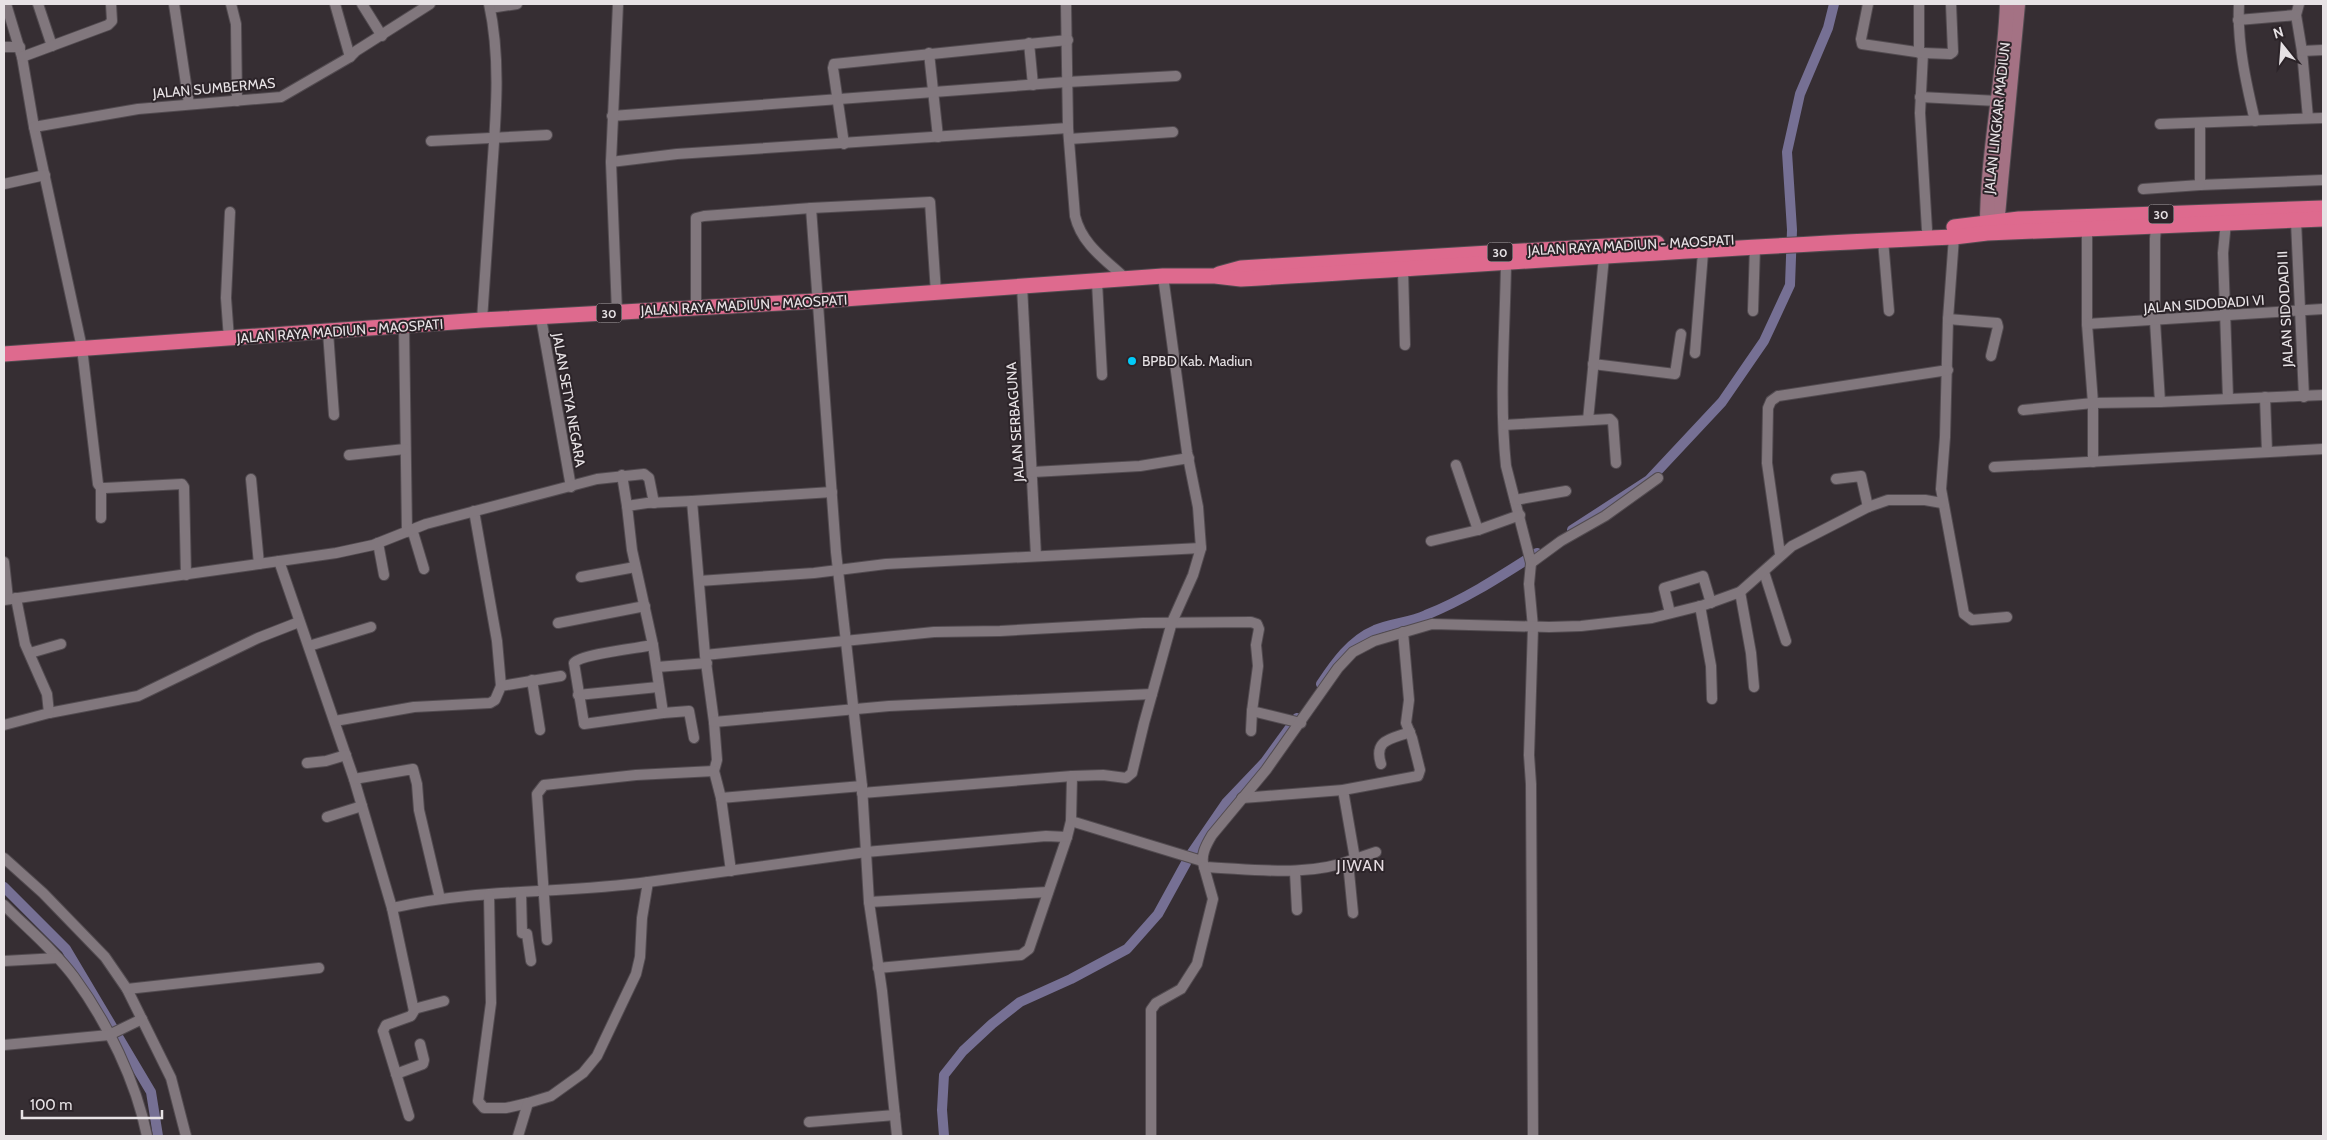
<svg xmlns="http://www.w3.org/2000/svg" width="2327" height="1140" font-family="Cabin,sans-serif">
<rect width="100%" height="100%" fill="#362e33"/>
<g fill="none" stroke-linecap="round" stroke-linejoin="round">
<g stroke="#767094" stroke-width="10">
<path d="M1572,530L1649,480L1722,402L1764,341L1790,285L1792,230L1787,152L1800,94L1828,28L1834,4"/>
<path d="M1321,684C1335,663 1351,640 1375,630C1391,624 1410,622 1426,615C1466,599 1501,576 1537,553"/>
<path d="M1191,854L1226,803L1265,762L1297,718"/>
<path d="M4,887L66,949L151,1092L158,1136"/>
<path d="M944,1136L942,1110L944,1075L963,1051L992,1024L1020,1002L1071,979L1127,949L1158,914L1186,863"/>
</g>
<g stroke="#524b50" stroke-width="12">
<g id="minor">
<path d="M6,4L22,57L34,127L82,348L98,484L101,488H105L182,484L184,487L186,575"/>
<path d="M38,4L52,46"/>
<path d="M174,4L189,104"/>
<path d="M231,4L236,24L237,101"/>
<path d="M335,4L350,57"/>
<path d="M362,4L382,36"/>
<path d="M1066,4L1068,128L1075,216C1082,245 1106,260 1126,279"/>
<path d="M1868,4L1861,39L1862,44L1923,53L1920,113L1927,230"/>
<path d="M1919,4V53"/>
<path d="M2239,4C2237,43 2246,83 2255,121"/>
<path d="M2299,4L2296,15L2302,51L2308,118"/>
<path d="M490,8L517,4"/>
<path d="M2238,20L2296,15"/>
<path d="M1029,43L1033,85"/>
<path d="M4,47H20"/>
<path d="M2302,51L2323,50"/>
<path d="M929,53L938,137"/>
<path d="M1923,53L1950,54L1953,52L1951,4"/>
<path d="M22,57L108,25L112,21L111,4"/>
<path d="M1920,97L1998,101"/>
<path d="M612,116L1067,82L1176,76"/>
<path d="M2200,123V185L2323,180"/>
<path d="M2160,124L2323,118"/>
<path d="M34,127L138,109L281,97L350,57L356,51L430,4"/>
<path d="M1069,139L1173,132"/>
<path d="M431,141L547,135"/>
<path d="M844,144L833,68L834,64L1068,40"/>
<path d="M611,162L677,154L1068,128"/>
<path d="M4,184L45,175"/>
<path d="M2143,189L2200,185"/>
<path d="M2296,221L2304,397"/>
<path d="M2226,222L2223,253L2228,398"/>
<path d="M2156,227L2155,239V321L2160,402"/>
<path d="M2087,230V324L2093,403V462"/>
<path d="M1954,237L1948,319L1945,437L1941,489L1964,614L1972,620L2007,617"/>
<path d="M1883,240L1889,311"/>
<path d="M1506,264C1505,331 1499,399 1506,466L1531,563L1529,584L1533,627L1529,755L1531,784L1533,1136"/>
<path d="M1403,270L1405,345"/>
<path d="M1097,282L1102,375"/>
<path d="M1022,286L1036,556"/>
<path d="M696,307V218L704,216L811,208"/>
<path d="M1753,311L1755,246"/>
<path d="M617,312L611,162L618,4"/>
<path d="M541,318L571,487"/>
<path d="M1948,319L1997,323L1998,327L1991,356"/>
<path d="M482,320C485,271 489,221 492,171C496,116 501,58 489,4"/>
<path d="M2087,324L2323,309"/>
<path d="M404,326L407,532"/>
<path d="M328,332L334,415"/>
<path d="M229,339L226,298L230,212"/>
<path d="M1695,353L1704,240"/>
<path d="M1593,364L1675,374L1681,334"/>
<path d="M2265,397L2267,452"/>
<path d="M2023,410L2093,403L2160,402L2323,395"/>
<path d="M1588,420L1604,257"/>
<path d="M1504,425L1610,419L1613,422L1616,463"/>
<path d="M349,455L405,449"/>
<path d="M1456,465L1478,530"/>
<path d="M1994,467L2323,449"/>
<path d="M1033,472L1140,466L1189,458"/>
<path d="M622,475L627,506"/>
<path d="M251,479L259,564"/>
<path d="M1836,479L1861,476L1868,507"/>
<path d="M1515,500L1566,491"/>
<path d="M692,501L832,492"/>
<path d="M474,511L497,641L501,686"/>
<path d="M101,518V488"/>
<path d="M412,529L424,569"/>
<path d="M1431,541L1478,530L1520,515"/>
<path d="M378,543L384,575"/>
<path d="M1780,554L1767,463L1768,408L1771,401L1778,396L1948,370"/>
<path d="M279,561L354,779L392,908C476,888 563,894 648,882"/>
<path d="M4,562L8,599"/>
<path d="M1531,563L1561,541L1605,516L1658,478"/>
<path d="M1764,572L1786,641"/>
<path d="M581,577L635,567"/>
<path d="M699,581L814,573L886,564L1201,548"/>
<path d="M1740,592L1751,653L1754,687"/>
<path d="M4,600L336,553L373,545L426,524L597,479L644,474L649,478L654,503"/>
<path d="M1700,606L1711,666L1712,699"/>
<path d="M1670,613L1664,588L1703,576L1711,603"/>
<path d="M558,623L645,606"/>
<path d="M653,645L663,713L689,711L694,738"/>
<path d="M309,646L371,627"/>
<path d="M30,653L61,644"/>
<path d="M705,655L934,632L1000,631L1143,623L1251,622L1257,624L1259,629L1256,645L1258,666L1252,711L1301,723"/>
<path d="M657,667L707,663"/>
<path d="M532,680L540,730"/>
<path d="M578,695L658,687"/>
<path d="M49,713L138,696L258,638L299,622"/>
<path d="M663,713L584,724L574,663C581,654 639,648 653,645L632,550L627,506L647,503L692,501L705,655L714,722L717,760L714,771L721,798L731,871"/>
<path d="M335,721L414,707L490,703L495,700L501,686L561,676"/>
<path d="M714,722L889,706L1152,694"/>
<path d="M4,725L49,713L47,694L25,644L16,598"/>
<path d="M1251,731L1252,711"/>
<path d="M307,763L326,761L346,755"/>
<path d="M1381,764C1373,739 1392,739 1410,732"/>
<path d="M354,779L413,769L417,784L419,810L440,899"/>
<path d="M1343,790L1355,859L1376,852"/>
<path d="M862,793L1072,776L1103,775L1126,778L1132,773L1144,723L1172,622L1193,575L1201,548L1198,507L1187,452L1163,276"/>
<path d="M721,798L862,786"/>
<path d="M1242,798L1343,790L1418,776L1420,770L1412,738L1406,723L1409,700L1403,632"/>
<path d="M327,817L362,806"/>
<path d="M1071,821L1202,861"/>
<path d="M4,858L43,893L105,957L127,989L171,1078L186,1136"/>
<path d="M1355,859C1307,878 1255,869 1204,867C1200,856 1206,845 1212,835L1266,770L1338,668L1353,652L1374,641L1432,624L1549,627L1581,626L1652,618L1704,605L1740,592L1792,546L1868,507L1888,500H1925L1942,503"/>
<path d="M1348,862L1353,913"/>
<path d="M1295,872L1297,910"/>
<path d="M521,893L522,933L527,934L531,961"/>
<path d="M489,895L491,1003L478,1101L484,1108H506L528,1103"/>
<path d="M869,902L1048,892"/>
<path d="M4,905C27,928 54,950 74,977C107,1022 136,1081 147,1136"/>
<path d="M392,908L414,1011L411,1016L386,1025L383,1031L409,1116"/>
<path d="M547,940L537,794L544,785L636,775L714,771"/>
<path d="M4,961L58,958"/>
<path d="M878,968L1021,955L1029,949L1067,837L1071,821L1072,776"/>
<path d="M127,989L319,968"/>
<path d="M414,1009L444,1001"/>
<path d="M4,1045L109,1035L142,1019"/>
<path d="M396,1074L423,1064L424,1060L420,1044"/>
<path d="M809,1122L895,1115"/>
<path d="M518,1136L528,1103L551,1096L583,1073L597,1056L636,974L640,957L642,918L648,882L866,852L1046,836L1067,837"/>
<path d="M897,1136L882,991L869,902L862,786L836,552L811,208L930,202L936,293"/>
<path d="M1151,1136V1010L1156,1003L1181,989L1197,964L1213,899L1204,867"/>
</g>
</g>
<g stroke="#524b50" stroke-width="16">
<g id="secondary">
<path d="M2000,232L1998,215L2001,182L2018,4"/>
<path d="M1987,233C1986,156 2004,80 2007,4"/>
</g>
</g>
<g stroke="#524b50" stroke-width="17">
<g id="trunk">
<path d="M1954,227L2019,219L2323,208"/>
<path d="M1219,274L1241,268L1657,243"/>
<path d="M4,354L482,320L816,301L1163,276H1215L1241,279C1479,265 1716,247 1954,237L1987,233L2323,219"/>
</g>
</g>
<use href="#minor" stroke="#81777d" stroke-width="10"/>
<use href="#secondary" stroke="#a47284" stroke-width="14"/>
<use href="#trunk" stroke="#de6a8e" stroke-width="15"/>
</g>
<circle fill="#02cbf9" stroke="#2c2429" stroke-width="2" cx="1132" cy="361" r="5"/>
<g text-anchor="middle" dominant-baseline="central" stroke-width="4" stroke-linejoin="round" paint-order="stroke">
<g fill="#2c2429" stroke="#afa9ad" stroke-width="1">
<rect x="2148.5" y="204.5" width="25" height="19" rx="4"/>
<rect x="1487.5" y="242.5" width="25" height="19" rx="4"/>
<rect x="596.5" y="303.5" width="25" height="19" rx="4"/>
</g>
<g font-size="12" font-weight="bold" fill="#e7e2e5">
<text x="2161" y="214">30</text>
<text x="1500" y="252">30</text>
<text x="609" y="313">30</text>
</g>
<g font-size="14" fill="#e7e2e5" stroke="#2c2429">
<text transform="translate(214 88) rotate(-5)">JALAN SUMBERMAS</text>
<text transform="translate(1997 118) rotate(-84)">JALAN LINGKAR MADIUN</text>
<text transform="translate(1631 245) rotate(-3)">JALAN RAYA MADIUN - MAOSPATI</text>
<text transform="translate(2204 304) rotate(-4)">JALAN SIDODADI VI</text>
<text transform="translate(744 305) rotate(-3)">JALAN RAYA MADIUN - MAOSPATI</text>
<text transform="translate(2285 309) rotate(-93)">JALAN SIDODADI II</text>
<text transform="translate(340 331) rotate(-4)">JALAN RAYA MADIUN - MAOSPATI</text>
<text transform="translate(569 400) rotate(80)">JALAN SETYA NEGARA</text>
<text transform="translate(1015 422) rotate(-94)">JALAN SERBAGUNA</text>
</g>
<g font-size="14" fill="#e7e2e5" stroke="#2c2429" text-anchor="start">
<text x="1142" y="361">BPBD Kab. Madiun</text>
</g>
<g font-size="16" letter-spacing="1" fill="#e5dbe1" stroke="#2c2429">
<text x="1361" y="865">JIWAN</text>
</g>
</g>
<rect width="2327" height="1140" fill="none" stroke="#e7e2e5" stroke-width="10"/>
<g transform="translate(2282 45) rotate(343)" stroke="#2c2429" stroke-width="4" paint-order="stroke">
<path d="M0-4L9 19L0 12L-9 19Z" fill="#e7e2e5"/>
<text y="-8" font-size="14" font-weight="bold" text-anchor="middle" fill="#e7e2e5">N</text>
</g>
<path d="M22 1110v8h140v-8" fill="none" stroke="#e7e2e5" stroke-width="2.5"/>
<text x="30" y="1110" font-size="15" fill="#e7e2e5" stroke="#2c2429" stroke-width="4" paint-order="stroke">100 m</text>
</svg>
